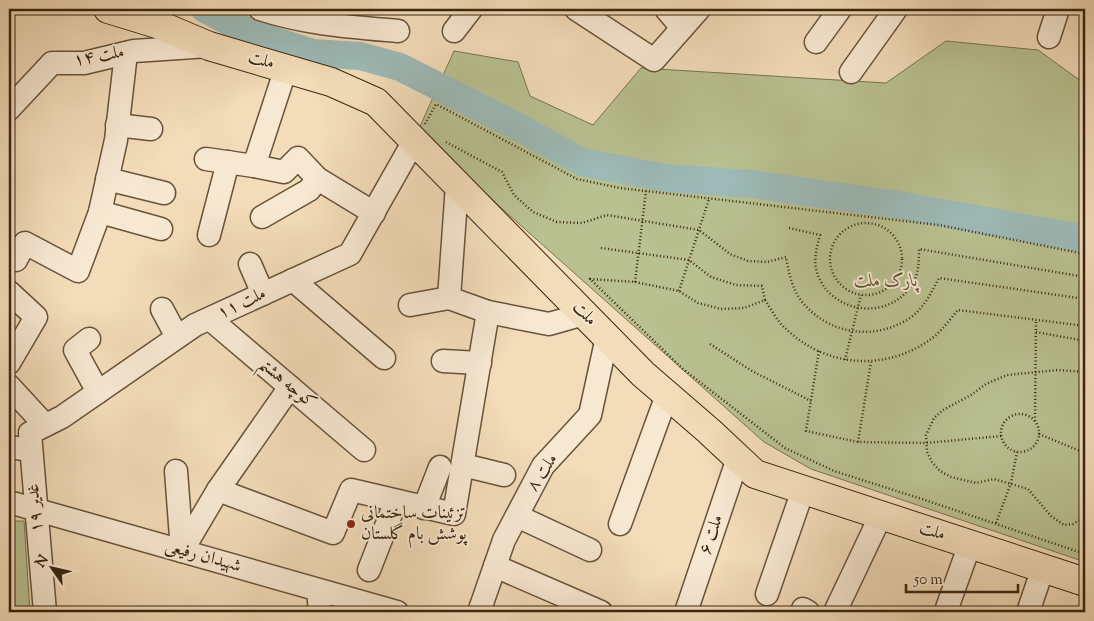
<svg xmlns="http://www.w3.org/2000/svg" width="1094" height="621" font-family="'Sorts Mill Goudy',Amiri,serif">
<rect width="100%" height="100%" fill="#f3dcb9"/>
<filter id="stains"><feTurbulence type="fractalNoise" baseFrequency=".004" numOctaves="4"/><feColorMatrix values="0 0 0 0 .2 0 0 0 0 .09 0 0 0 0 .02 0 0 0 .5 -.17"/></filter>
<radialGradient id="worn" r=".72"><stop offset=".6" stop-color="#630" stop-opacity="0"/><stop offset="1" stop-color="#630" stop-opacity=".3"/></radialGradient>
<g fill="#b9c191" stroke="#7a7350">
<path d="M946,41L1038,50L1085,84V562L811,469L764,442L417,133L454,51L518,62L530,96L593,125L641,68L886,83Z"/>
<path d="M9,521H24L30,612H9Z"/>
</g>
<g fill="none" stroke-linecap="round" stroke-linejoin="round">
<path stroke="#9dbab7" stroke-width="28" d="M205,9L250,33L313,53L360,56L400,67L520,128L582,162L665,178L750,184L892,204L1085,239"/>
<g stroke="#68533a" stroke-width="25">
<g id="minor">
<path d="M260,9C305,24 352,27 398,31"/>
<path d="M576,9L654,60L699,9"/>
<path d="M666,9L682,28"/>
<path d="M454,31L471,9"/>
<path d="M1049,37L1058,9"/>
<path d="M816,42L840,9"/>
<path d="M851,72L896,9"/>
<path d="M9,109L52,63H84L134,51L209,46"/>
<path d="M117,125L151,129"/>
<path d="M206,159L254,166L286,68"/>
<path d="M254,166L284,172L298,158L318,179L374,213"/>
<path d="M107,179L164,193"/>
<path d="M100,212L161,229"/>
<path d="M262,217L309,190L318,179"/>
<path d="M209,235L228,162"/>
<path d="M9,251L16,260L25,243L78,271L100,212L116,140L126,53"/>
<path d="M250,264L263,294"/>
<path d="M293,280L384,358"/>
<path d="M9,292L36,317L9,363"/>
<path d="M449,298L457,185"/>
<path d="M410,305L449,298L488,312L549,324L584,314"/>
<path d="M162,309L177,337"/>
<path d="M210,319L364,450"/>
<path d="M89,339L75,350L98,392"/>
<path d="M443,361L480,363"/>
<path d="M9,386L45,425"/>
<path d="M9,447L31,450"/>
<path d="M463,465L504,475"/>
<path d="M176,471L182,551"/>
<path d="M218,490L333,533L351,490L454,514L488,312"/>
<path d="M9,502L397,612"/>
<path d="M424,508L440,467"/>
<path d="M517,516L590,550"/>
<path d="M620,524L667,395"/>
<path d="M182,551L218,490L290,387"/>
<path d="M495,566L601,612"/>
<path d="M369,570L396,501"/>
<path d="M318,590L320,612"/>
<path d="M767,594L803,490"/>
<path d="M947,608L970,544"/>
<path d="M803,609L808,612"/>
<path d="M45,612L30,433L62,417L195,325L350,254L414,141"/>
<path d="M479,612L504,540L543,466L590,415L607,337"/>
<path d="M686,612L738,458"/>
<path d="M835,612L881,515"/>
<path d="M1028,612L1043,568"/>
</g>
</g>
<g stroke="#3a2510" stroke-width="30">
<path id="major" d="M108,9L157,24L209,46L331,82L376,102L643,374L709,431L755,474L1085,582"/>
</g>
<g stroke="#3a2510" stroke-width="2.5" stroke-dasharray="1 2.5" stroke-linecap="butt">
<path d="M425,124L436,104L577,179L620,188L939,225L1085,254"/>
<path d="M446,142L502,172L514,195L533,212L557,222L582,223L607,215L699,230L730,254L748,261L767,262L786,257C789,273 792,290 803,303C830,335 875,341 910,318C924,308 931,293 939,278L1085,299"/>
<circle cx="866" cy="259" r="36"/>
<path d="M789,228L820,235C817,246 814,257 816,269C827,314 890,323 913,283C919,272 919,261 919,249L1085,277"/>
<path d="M601,248L689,260L711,277L736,285L762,286L765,300"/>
<path d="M635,282L646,191"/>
<path d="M679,291L709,199"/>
<path d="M1085,326L958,310C951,318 943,329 935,336C889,372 827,369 785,328C777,321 771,309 765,300L744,308L721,309L698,303L679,291L635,282L590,279L683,369L785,448L834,471L925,500L1085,554"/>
<path d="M1036,332L1085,341"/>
<path d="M710,344L752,371L811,401"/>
<path d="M819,351L806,431L858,442L926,443L1001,436"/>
<path d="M845,360L861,295"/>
<path d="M1085,372L1058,370L1007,375L986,384L971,395L943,410L934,418L926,435L927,452L932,462L940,471L951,477L976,483L994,479L1028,489L1051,516L1064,525L1073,524L1085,517"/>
<circle cx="1020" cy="433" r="19"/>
<path d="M1035,421L1036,320"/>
<path d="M1039,434L1085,453"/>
<path d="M858,442L871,362"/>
<path d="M1085,451C1081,461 1081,470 1085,481"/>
<path d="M996,523L1011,483L1017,452"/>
</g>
<use href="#minor" stroke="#f7e8d2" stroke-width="22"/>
<use href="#major" stroke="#f3dcb9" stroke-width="28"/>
</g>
<circle fill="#8f2418" stroke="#f7e8d2" stroke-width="2" cx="351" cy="524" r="5"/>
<g text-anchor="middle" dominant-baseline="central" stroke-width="4" stroke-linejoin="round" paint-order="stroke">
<g font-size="18" fill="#3a2510" stroke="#f7e8d2">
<text transform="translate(99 57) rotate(-10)">۱۴ ملت</text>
<text transform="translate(261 61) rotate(16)">ملت</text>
<text transform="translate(242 304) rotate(-25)">۱۱ ملت</text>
<text transform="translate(584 314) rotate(46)">ملت</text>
<text transform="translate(287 384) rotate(40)">کوچه هشتم</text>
<text transform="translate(543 473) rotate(-56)">۸ ملت</text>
<text transform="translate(36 508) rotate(-95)">۱۹ غدیر</text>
<text transform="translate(932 532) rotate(18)">ملت</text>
<text transform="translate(712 535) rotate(-71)">۶ ملت</text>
<text transform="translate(203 557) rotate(16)">شهیدان رفیعی</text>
</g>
<g font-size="18" font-style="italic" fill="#5a4c30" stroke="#f7e8d2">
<text x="886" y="282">پارک ملت</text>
</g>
<g font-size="18" fill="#3a2510" stroke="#f7e8d2" text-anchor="start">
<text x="361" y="514">تزئینات ساختمانی<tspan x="361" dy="21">پوشش بام گلستان</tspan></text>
</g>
</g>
<rect width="1094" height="621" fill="none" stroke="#f3dcb9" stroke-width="30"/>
<rect x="10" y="10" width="1074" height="601" fill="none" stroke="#3a2510" stroke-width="2.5"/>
<rect x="15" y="15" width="1064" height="591" fill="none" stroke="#3a2510"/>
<g transform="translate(52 568) rotate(304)" stroke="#f7e8d2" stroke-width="4" paint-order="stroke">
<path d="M0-4L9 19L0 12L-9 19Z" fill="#3a2510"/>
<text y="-8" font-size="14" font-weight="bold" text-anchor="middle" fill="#3a2510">N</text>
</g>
<path d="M906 584v8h112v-8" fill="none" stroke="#3a2510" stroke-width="2.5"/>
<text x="914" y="584" font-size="15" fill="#3a2510" stroke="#f7e8d2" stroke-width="4" paint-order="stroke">50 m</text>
<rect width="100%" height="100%" filter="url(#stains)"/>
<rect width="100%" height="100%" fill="url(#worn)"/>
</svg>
